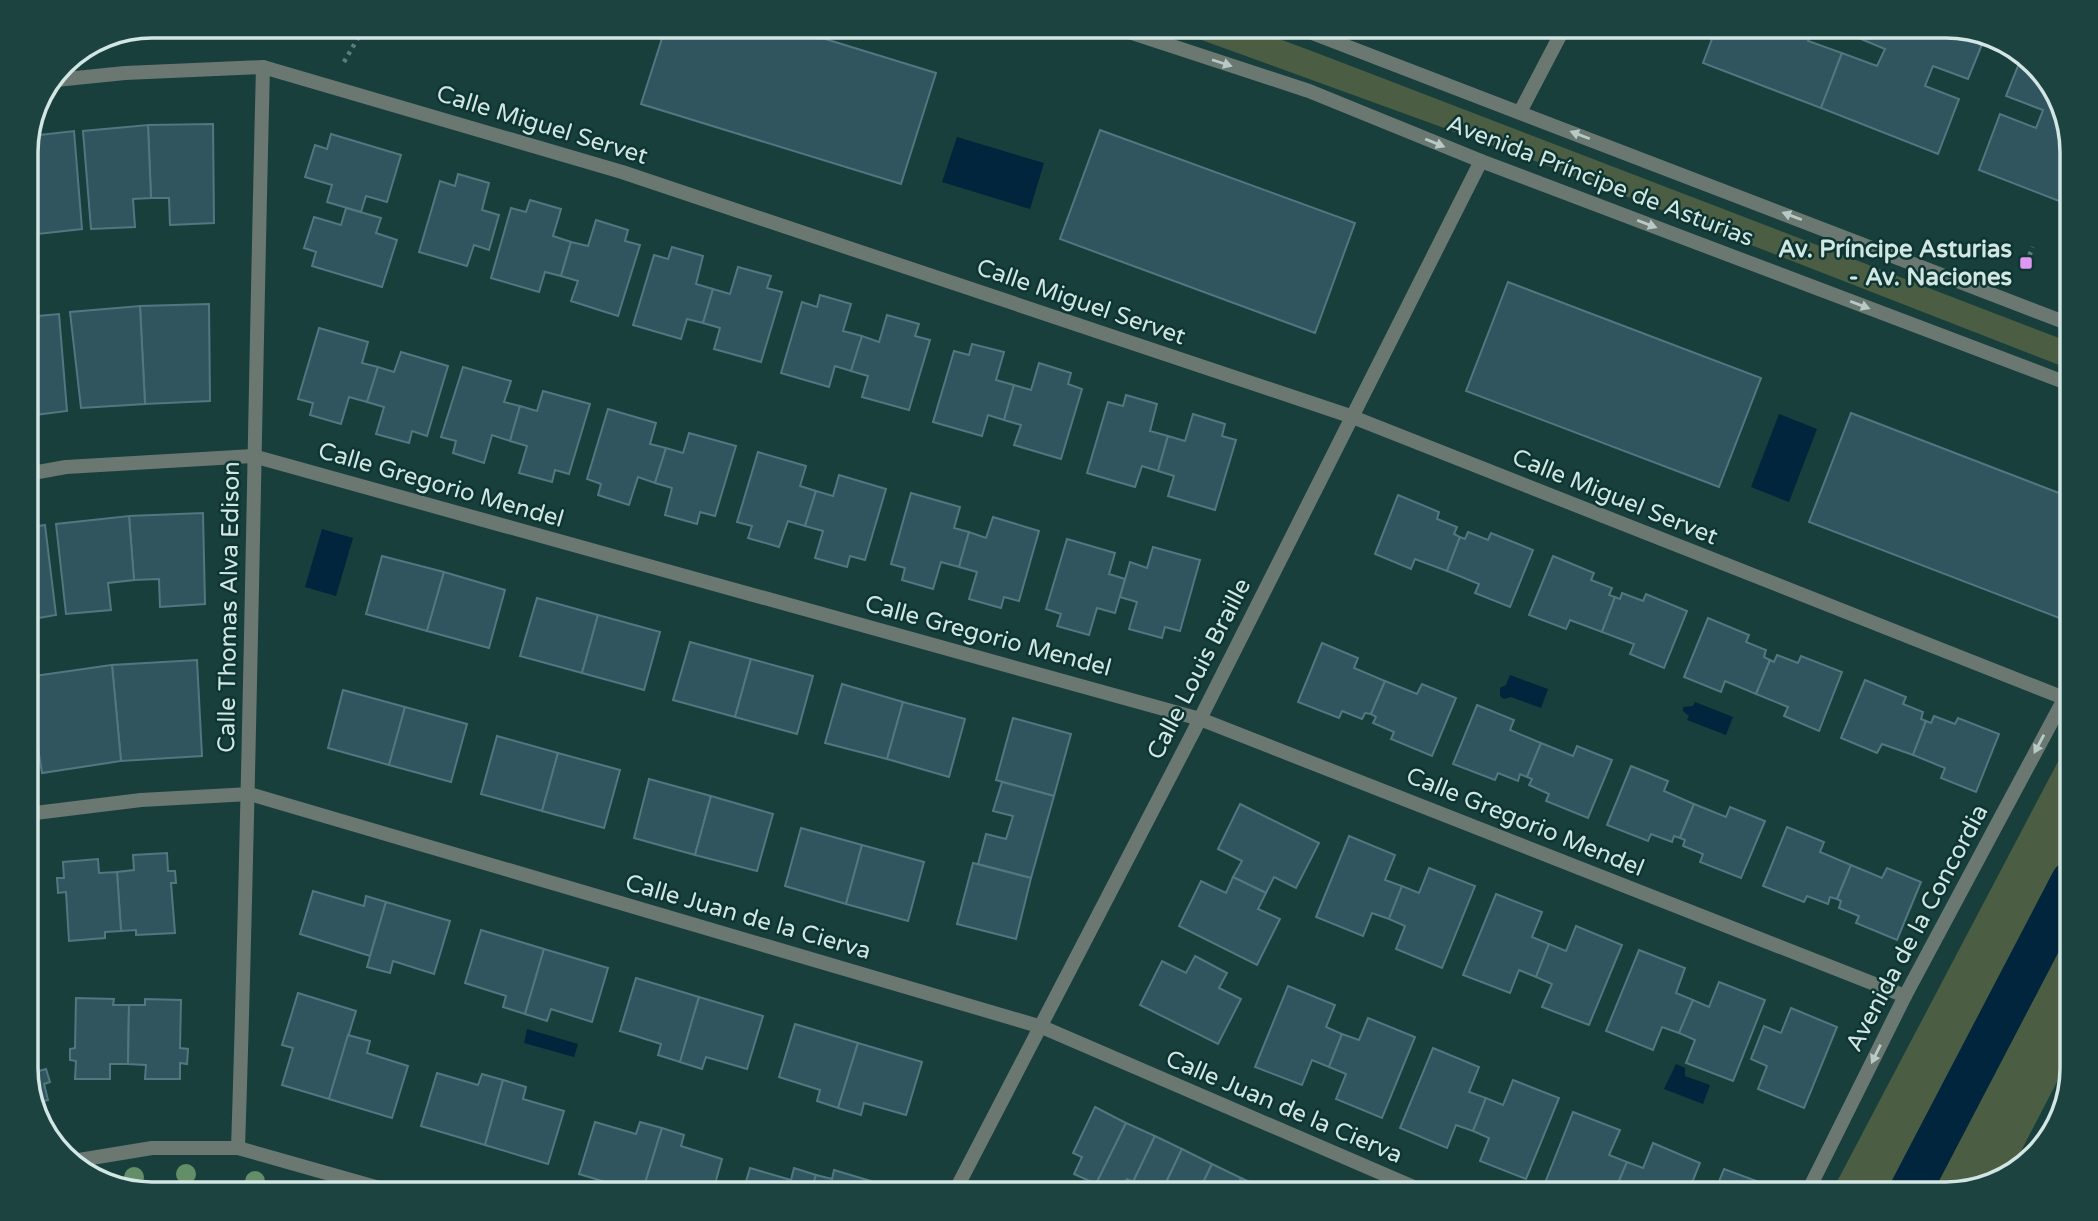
<svg xmlns="http://www.w3.org/2000/svg" width="2098" height="1221" font-family="'Varela Round',sans-serif">
<rect width="100%" height="100%" fill="#193f3c"/>
<g fill="#4b5e43">
<path d="M1163,26H1244L1317,53L2072,343V370L1538,162Z"/>
<path d="M2072,735V1053L2007,1178L1946,1195H1830Z"/>
</g>
<g fill="#00253c">
<path d="M957,137L1044,163L1030,209L942,182Z"/>
<path d="M1779,414L1817,429L1789,502L1751,487Z"/>
<path d="M322,529L353,538L336,596L305,587Z"/>
<path d="M1510,675L1548,689L1541,708L1511,697L1504,699L1500,696V688L1506,685Z"/>
<path d="M1695,702L1733,717L1726,735L1687,720L1689,716L1683,711V707L1693,706Z"/>
<path d="M527,1029L578,1044L574,1057L524,1043Z"/>
<path d="M1676,1064L1685,1068V1076L1710,1085L1703,1104L1664,1089Z"/>
</g>
<g fill="none" stroke-linecap="round" stroke-linejoin="round">
<path stroke="#00253c" stroke-width="42" d="M1908,1195L2072,881"/>
</g>
<g fill="#31555e" stroke="#527780" stroke-width="2">
<path d="M666,26H783L936,73L901,184L641,104Z"/>
<path d="M1717,26H1814L1808,41L1842,53L1821,108L1703,63Z"/>
<path d="M1829,26H1852L1849,34Z"/>
<path d="M1852,26H1945L1985,37L1968,79L1933,66L1925,86L1959,99L1938,154L1821,108L1842,53L1877,66L1885,49L1849,34Z"/>
<path d="M2022,56L2055,89L2071,145L2072,206L1979,170L2000,114L2036,128L2043,110L2006,96Z"/>
<path d="M213,124L214,223L170,225L169,198H151L148,125Z"/>
<path d="M148,125L151,198L133,199L135,227L91,229L83,131Z"/>
<path d="M1100,130L1355,223L1315,333L1060,239Z"/>
<path d="M74,131L82,229L38,234L36,207L27,208V145L31,136Z"/>
<path d="M331,134L401,155L387,202L366,196L361,212L327,202L332,185L305,177L315,145L327,149Z"/>
<path d="M458,174L489,183L482,210L499,215L489,250L474,245L467,266L419,252L440,181L455,186Z"/>
<path d="M530,200L561,209L553,236L571,242L561,276L545,272L539,292L491,278L511,208L526,212Z"/>
<path d="M346,208L381,218L376,233L397,240L382,287L312,266L316,252L304,248L314,217L341,225Z"/>
<path d="M596,220L628,230L625,241L640,245L618,316L571,301L578,281L561,276L571,242L588,246Z"/>
<path d="M672,247L703,256L696,284L713,289L703,323L687,319L681,339L633,325L654,255L668,259Z"/>
<path d="M738,267L771,276L767,288L782,292L761,362L714,349L720,328L703,323L713,289L730,294Z"/>
<path d="M1508,282L1761,378L1719,487L1466,391Z"/>
<path d="M820,295L851,304L843,331L862,336L851,371L835,366L829,387L781,373L802,302L817,307Z"/>
<path d="M209,304L210,401L145,404L140,306Z"/>
<path d="M140,306L145,404L81,408L70,312Z"/>
<path d="M59,314L67,411L27,416V317Z"/>
<path d="M887,315L919,324L915,336L930,340L909,410L862,397L868,376L851,371L862,336L879,342Z"/>
<path d="M319,328L368,342L362,363L378,367L367,402L349,397L341,424L310,415L313,403L298,399Z"/>
<path d="M972,344L1004,352L996,380L1014,385L1004,420L988,415L982,436L933,422L954,351L969,355Z"/>
<path d="M401,352L448,366L427,436L412,431L409,443L376,434L384,407L367,402L378,367L394,372Z"/>
<path d="M1039,363L1071,373L1068,384L1082,389L1061,459L1014,445L1021,425L1004,420L1014,385L1031,390Z"/>
<path d="M463,367L511,381L504,402L520,406L510,441L492,435L484,463L453,453L456,441L441,437Z"/>
<path d="M543,391L590,404L569,474L555,470L552,482L519,473L527,446L510,441L520,406L537,411Z"/>
<path d="M1126,395L1157,404L1150,431L1168,436L1158,471L1142,466L1135,487L1087,473L1108,402L1123,406Z"/>
<path d="M608,409L656,423L650,444L666,448L655,483L638,477L629,505L598,495L601,484L587,479Z"/>
<path d="M1851,413L2072,498V595L2062,619L1809,522Z"/>
<path d="M1193,414L1225,424L1222,436L1236,440L1215,510L1168,496L1174,476L1158,471L1168,436L1185,441Z"/>
<path d="M689,433L736,446L715,516L700,512L697,524L665,515L672,488L655,483L666,448L683,453Z"/>
<path d="M758,452L806,466L800,486L816,491L805,526L788,521L779,547L748,538L752,526L737,522Z"/>
<path d="M839,475L886,489L865,560L850,556L847,567L815,558L823,531L805,526L816,491L833,496Z"/>
<path d="M911,493L960,507L954,528L969,532L959,567L941,562L933,589L902,580L905,568L891,564Z"/>
<path d="M1398,495L1439,512L1437,519L1457,527L1454,534L1460,537L1447,571L1415,559L1411,569L1375,554Z"/>
<path d="M203,513L205,604L160,607L159,579L134,580L129,516Z"/>
<path d="M129,516L134,580L108,583L111,610L66,614L56,524Z"/>
<path d="M993,517L1039,531L1019,601L1004,597L1001,608L969,599L977,572L959,567L969,532L986,538Z"/>
<path d="M45,525L56,615L27,620V528Z"/>
<path d="M1468,532L1488,540L1491,533L1533,550L1510,607L1475,593L1479,584L1447,571L1460,537L1465,539Z"/>
<path d="M1067,539L1115,553L1109,574L1125,579L1115,613L1097,608L1089,635L1057,626L1061,614L1046,609Z"/>
<path d="M1153,547L1200,560L1180,631L1165,627L1162,638L1129,629L1137,602L1120,597L1130,562L1147,568Z"/>
<path d="M382,556L444,572L427,631L366,614Z"/>
<path d="M1553,556L1594,573L1591,580L1612,588L1609,595L1615,597L1602,632L1570,620L1566,629L1529,615Z"/>
<path d="M444,572L505,590L489,648L427,631Z"/>
<path d="M1622,593L1643,601L1646,594L1687,611L1664,668L1630,654L1634,644L1602,632L1615,597L1620,599Z"/>
<path d="M537,598L598,615L582,673L520,656Z"/>
<path d="M598,615L660,632L644,690L582,673Z"/>
<path d="M1708,618L1749,635L1746,642L1766,650L1764,657L1770,660L1756,694L1725,681L1721,692L1684,677Z"/>
<path d="M690,642L751,659L735,717L673,700Z"/>
<path d="M1322,643L1358,658L1354,668L1385,681L1371,714L1365,713L1362,719L1342,711L1339,718L1298,702Z"/>
<path d="M1777,655L1798,663L1801,656L1842,672L1819,731L1784,716L1788,707L1756,694L1770,660L1774,662Z"/>
<path d="M751,659L813,676L797,734L735,717Z"/>
<path d="M197,660L202,756L121,761L112,665Z"/>
<path d="M112,665L121,761L42,773L27,677Z"/>
<path d="M1865,680L1906,697L1903,704L1923,712L1921,719L1926,721L1913,755L1882,744L1877,753L1841,738Z"/>
<path d="M1385,681L1417,694L1422,684L1456,698L1432,756L1391,739L1394,732L1373,723L1376,717L1371,714Z"/>
<path d="M842,684L903,702L887,759L825,743Z"/>
<path d="M343,690L405,707L389,765L328,748Z"/>
<path d="M903,702L965,719L949,777L887,759Z"/>
<path d="M1477,705L1514,720L1510,730L1541,743L1527,777L1520,774L1518,781L1498,773L1495,780L1453,764Z"/>
<path d="M405,707L467,724L451,782L389,765Z"/>
<path d="M1934,716L1955,724L1958,718L1999,734L1976,792L1941,778L1945,768L1913,755L1926,721L1931,723Z"/>
<path d="M1013,718L1071,734L1054,796L996,780Z"/>
<path d="M497,736L558,753L542,811L481,794Z"/>
<path d="M1541,743L1573,756L1577,746L1612,760L1588,818L1546,801L1549,794L1529,785L1532,779L1527,777Z"/>
<path d="M558,753L620,770L604,828L542,811Z"/>
<path d="M1631,766L1668,781L1664,791L1694,804L1680,838L1674,836L1672,842L1651,834L1648,841L1607,825Z"/>
<path d="M649,779L711,796L695,855L634,838Z"/>
<path d="M1002,782L1054,796L1031,878L978,864L986,834L1006,839L1013,816L993,811Z"/>
<path d="M711,796L773,814L757,871L695,855Z"/>
<path d="M1240,804L1319,843L1296,888L1274,877L1266,893L1233,877L1242,861L1218,849Z"/>
<path d="M1694,804L1726,817L1730,807L1765,821L1741,878L1700,862L1703,854L1683,846L1685,840L1680,838Z"/>
<path d="M1787,827L1824,842L1820,852L1851,865L1837,899L1830,897L1828,904L1807,896L1804,902L1763,886Z"/>
<path d="M801,828L862,845L846,904L785,886Z"/>
<path d="M1349,836L1395,855L1385,880L1402,886L1389,919L1372,913L1363,936L1316,917Z"/>
<path d="M862,845L924,862L908,921L846,904Z"/>
<path d="M167,853L168,871H175L176,883H171L175,933L136,935V930L121,931L117,872L134,870L133,855Z"/>
<path d="M98,859L99,873L117,872L121,931L105,932V938L69,941L66,892L58,893L57,878H64L63,862Z"/>
<path d="M973,863L1031,878L1016,939L957,924Z"/>
<path d="M1851,865L1882,878L1887,868L1921,882L1897,940L1856,923L1859,916L1839,908L1841,901L1837,899Z"/>
<path d="M1429,868L1475,886L1442,968L1396,949L1405,926L1389,919L1402,886L1419,893Z"/>
<path d="M1233,877L1266,893L1258,909L1280,919L1257,965L1179,926L1201,881L1226,893Z"/>
<path d="M313,891L364,906L366,896L386,902L370,956L300,934Z"/>
<path d="M1496,894L1542,912L1532,937L1549,944L1536,977L1519,970L1510,993L1463,975Z"/>
<path d="M386,902L450,921L434,974L393,961L390,973L367,967Z"/>
<path d="M1576,926L1622,945L1589,1025L1542,1007L1552,984L1536,977L1549,944L1566,951Z"/>
<path d="M481,930L544,949L525,1014L503,1007L506,996L465,983Z"/>
<path d="M544,949L608,968L592,1022L551,1009L547,1021L525,1014Z"/>
<path d="M1639,950L1685,968L1676,993L1693,1000L1679,1033L1662,1027L1653,1050L1606,1031Z"/>
<path d="M1195,956L1227,973L1219,988L1241,999L1218,1044L1140,1005L1162,961L1186,973Z"/>
<path d="M636,978L699,997L680,1062L658,1055L661,1044L620,1031Z"/>
<path d="M1719,982L1765,1000L1733,1081L1686,1063L1695,1040L1679,1033L1693,1000L1709,1007Z"/>
<path d="M1288,986L1335,1005L1326,1027L1342,1034L1329,1067L1312,1060L1302,1085L1255,1067Z"/>
<path d="M298,993L356,1011L329,1099L282,1085L293,1048L282,1045Z"/>
<path d="M699,997L763,1016L747,1069L706,1057L702,1069L680,1062Z"/>
<path d="M76,998L114,999L113,1005H129L128,1064H110V1079H75L76,1061L70,1060V1049L75,1048Z"/>
<path d="M145,999L181,1000L180,1048L188,1049L187,1064L180,1063V1079H145L146,1065L128,1064L129,1005H145Z"/>
<path d="M1791,1008L1837,1027L1804,1108L1758,1089L1767,1066L1751,1059L1764,1026L1781,1033Z"/>
<path d="M1368,1018L1415,1037L1382,1118L1336,1099L1346,1074L1329,1067L1342,1034L1359,1040Z"/>
<path d="M795,1024L858,1043L838,1108L817,1101L820,1090L779,1077Z"/>
<path d="M27,1028L39,1071L46,1069L50,1082L44,1084L48,1100L35,1103L27,1076Z"/>
<path d="M348,1035L370,1041L367,1053L408,1066L392,1118L329,1099Z"/>
<path d="M858,1043L922,1062L906,1115L864,1103L861,1115L838,1108Z"/>
<path d="M1433,1048L1479,1067L1469,1092L1486,1098L1473,1131L1456,1125L1447,1148L1400,1128Z"/>
<path d="M437,1073L478,1085L482,1074L503,1080L485,1145L421,1126Z"/>
<path d="M503,1080L526,1087L523,1099L564,1111L548,1164L485,1145Z"/>
<path d="M1513,1080L1559,1098L1526,1179L1480,1161L1489,1138L1473,1131L1486,1098L1503,1105Z"/>
<path d="M1095,1107L1126,1123L1096,1184L1074,1174L1082,1157L1073,1153Z"/>
<path d="M1573,1112L1620,1130L1609,1155L1627,1162L1613,1195L1596,1188L1594,1195L1541,1193Z"/>
<path d="M595,1122L636,1134L640,1122L662,1128L642,1193L579,1174Z"/>
<path d="M1126,1123L1155,1136L1133,1182L1127,1179L1118,1195L1096,1184Z"/>
<path d="M662,1128L684,1135L681,1146L722,1159L712,1195L642,1193Z"/>
<path d="M1155,1136L1182,1149L1160,1195H1134L1139,1185L1133,1182Z"/>
<path d="M1653,1143L1700,1163L1687,1195H1613L1627,1162L1643,1168Z"/>
<path d="M1182,1149L1212,1164L1197,1195H1160Z"/>
<path d="M1212,1164L1241,1178L1233,1195H1197Z"/>
<path d="M750,1168L791,1180L794,1168L816,1175L810,1195H742Z"/>
<path d="M1724,1169L1770,1186L1767,1195H1694L1697,1187L1714,1194Z"/>
<path d="M834,1170L874,1182L871,1195H810L816,1175L832,1179Z"/>
<path d="M1241,1178L1271,1192L1270,1195H1233Z"/>
</g>
<g fill="none" stroke-linecap="round" stroke-linejoin="round">
<g stroke="#5e7d7a" stroke-width="4.5" stroke-dasharray="3.5 5" stroke-linecap="butt">
<path d="M344,62L365,26"/>
<path d="M2026,263L2033,247"/>
<path d="M2067,435L2070,426"/>
</g>
<g stroke="#6a7871" stroke-width="14">
<path d="M56,80L125,73L263,67L622,172L1350,416L2064,698"/>
<path d="M1520,112L1565,26"/>
<path d="M27,474L66,467L253,456L1200,719L1905,996"/>
<path d="M27,814L141,800L250,794L1042,1027L1432,1195"/>
<path d="M2050,1137L2057,1122"/>
<path d="M238,1148C250,788 254,427 263,67"/>
<path d="M73,1161L152,1148H238L404,1195"/>
<path d="M953,1195L1200,719L1481,161"/>
<path d="M1806,1195L1905,996L2072,684"/>
</g>
<g stroke="#6a7871" stroke-width="14">
<path d="M1111,26L1309,91L1481,161L2072,385"/>
<path d="M1294,26L2072,325"/>
</g>
</g>
<g fill="#648e68">
<circle cx="186" cy="1174" r="10"/>
<circle cx="134" cy="1177" r="10"/>
<circle cx="255" cy="1181" r="10"/>
</g>
<defs><path id="oneway-solid" d="M-6-.8H1V-3.2L6.5 0L1 3.2V.8H-6Z" transform="scale(1.75)"/></defs>
<g fill="#b8cac6">
<use href="#oneway-solid" transform="translate(1222 63) rotate(18)"/>
<use href="#oneway-solid" transform="translate(1580 135) rotate(-159)"/>
<use href="#oneway-solid" transform="translate(1435 143) rotate(22)"/>
<use href="#oneway-solid" transform="translate(1792 216) rotate(-159)"/>
<use href="#oneway-solid" transform="translate(1647 224) rotate(21)"/>
<use href="#oneway-solid" transform="translate(1860 305) rotate(21)"/>
<use href="#oneway-solid" transform="translate(2039 744) rotate(118)"/>
<use href="#oneway-solid" transform="translate(1876 1054) rotate(116)"/>
</g>
<rect fill="#de98f2" stroke="#0d3532" stroke-width="2.5" x="2019" y="256" width="14" height="14" rx="3.5"/>
<g text-anchor="middle" dominant-baseline="central" stroke-width="5" stroke-linejoin="round" paint-order="stroke">
<g font-size="24" fill="#d2e6e3" stroke="#0d3532">
<text transform="translate(542 125) rotate(17)">Calle Miguel Servet</text>
<text transform="translate(1600 181) rotate(21)">Avenida Príncipe de Asturias</text>
<text transform="translate(1081 302) rotate(19)">Calle Miguel Servet</text>
<text transform="translate(441 485) rotate(16)">Calle Gregorio Mendel</text>
<text transform="translate(1615 497) rotate(22)">Calle Miguel Servet</text>
<text transform="translate(229 607) rotate(-89)">Calle Thomas Alva Edison</text>
<text transform="translate(988 636) rotate(15)">Calle Gregorio Mendel</text>
<text transform="translate(1199 669) rotate(-63)">Calle Louis Braille</text>
<text transform="translate(1525 822) rotate(22)">Calle Gregorio Mendel</text>
<text transform="translate(748 917) rotate(16)">Calle Juan de la Cierva</text>
<text transform="translate(1917 928) rotate(-62)">Avenida de la Concordia</text>
<text transform="translate(1284 1107) rotate(23)">Calle Juan de la Cierva</text>
</g>
<g font-size="24" font-weight="bold" fill="#d2e6e3" stroke="#0d3532" text-anchor="end">
<text x="2012" y="249">Av. Príncipe Asturias<tspan x="2012" dy="28">- Av. Naciones</tspan></text>
</g>
</g>
<path d="M0 0H2098V1221H0ZM152 38H1946A114 114 0 0 1 2060 152V1068A114 114 0 0 1 1946 1182H152A114 114 0 0 1 38 1068V152A114 114 0 0 1 152 38Z" fill="#1d4340" fill-rule="evenodd"/>
<path fill="none" stroke="#d2e6e3" stroke-width="3.5" d="M152 38H1946A114 114 0 0 1 2060 152V1068A114 114 0 0 1 1946 1182H152A114 114 0 0 1 38 1068V152A114 114 0 0 1 152 38Z"/>
</svg>
